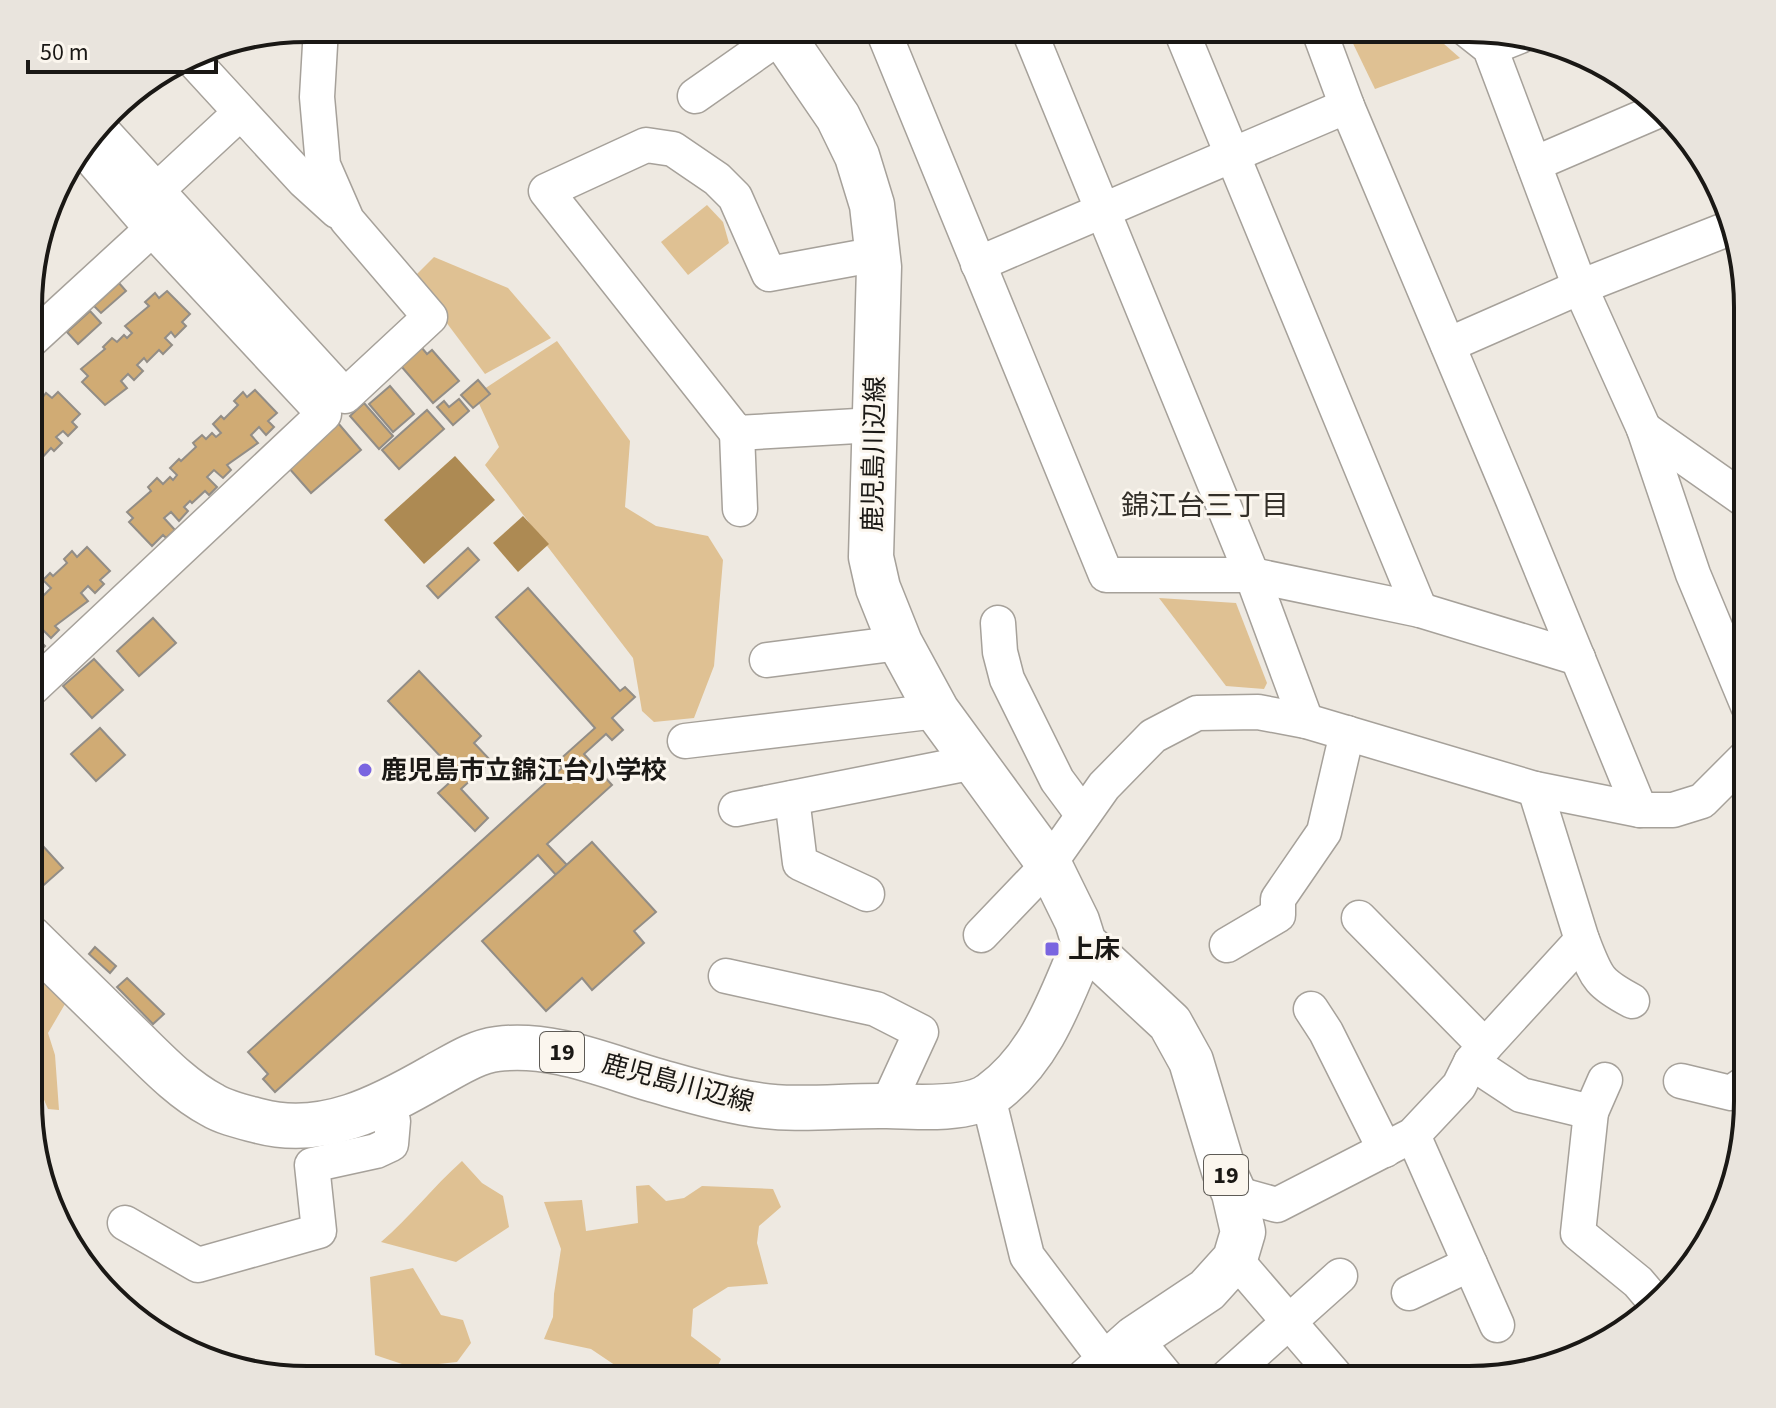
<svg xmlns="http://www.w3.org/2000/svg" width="1776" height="1408" font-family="'Source Sans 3','Noto Sans JP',sans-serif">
<rect width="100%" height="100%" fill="#eee9e1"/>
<g fill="#dfc193">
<path d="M1346,29H1427L1460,58L1375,89Z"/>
<path d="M707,205L723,222L729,243L688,275L661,242Z"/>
<path d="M434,257L508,288L551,338L485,374L413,278Z"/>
<path d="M557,341L630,441L625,507L656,526L708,536L723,560L714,666L694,718L654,722L642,711L633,658L485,465L499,447L475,395Z"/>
<path d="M1159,598L1236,603L1267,683L1264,689L1226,686Z"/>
<path d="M29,967L65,1004L48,1033L55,1055L59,1110L48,1109L29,1065Z"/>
<path d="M462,1161L482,1183L503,1196L509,1227L456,1262L381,1242C410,1217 433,1187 462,1161Z"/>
<path d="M649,1185L666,1201L684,1198L702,1186L773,1189L781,1207L759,1226L757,1243L768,1284L728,1287L693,1309L691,1336L721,1359L711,1380H637L591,1349L544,1339L553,1317L554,1294L561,1249L544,1202L582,1200L586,1231L638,1223L636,1186Z"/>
<path d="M413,1268L441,1315L463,1320L471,1343L457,1362L411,1367L375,1355L370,1277Z"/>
</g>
<g fill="#ad8a53">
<path d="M455,456L495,500L424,564L384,520Z"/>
<path d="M523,516L549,544L518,572L493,543Z"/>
</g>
<g fill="#d0ab74" stroke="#928d86" stroke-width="2">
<path d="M119,283L126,291L101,313L94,306Z"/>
<path d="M167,291L190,314L182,322L186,326L175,337L171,332L165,338L172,345L163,354L159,350L147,362L144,358L137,365L143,371L134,380L128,374L121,381L127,388L105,405L82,382L88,376L81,369L105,349L103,347L112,338L117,342L124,335L127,338L132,333L125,326L149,306L145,302L155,293L159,298Z"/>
<path d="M90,311L101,323L78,344L67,332Z"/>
<path d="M422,348L427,354L432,350L459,381L433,403L401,366Z"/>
<path d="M478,380L490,394L473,408L461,395Z"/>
<path d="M390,386L414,414L393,432L369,404Z"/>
<path d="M255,390L277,413L268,421L274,427L266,435L259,427L251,435L258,443L227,465L231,470L223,478L214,470L207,477L217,487L209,495L205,491L192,503L190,501L184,507L188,511L179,521L171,512L164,518L175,530L166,538L163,535L152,546L129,522L133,518L127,512L151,491L148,487L157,478L163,484L170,477L173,480L177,475L170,468L179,459L181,461L196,447L193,443L202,435L206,439L212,433L216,437L221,433L213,424L221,416L224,419L238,405L234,401L243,392L247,397Z"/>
<path d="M58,392L80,414L72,422L77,427L68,436L63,431L56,437L62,443L54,451L51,448L39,461L35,457L30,462V414L46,393L52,398Z"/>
<path d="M459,399L469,411L453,425L437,407L444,401L449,407Z"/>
<path d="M364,403L393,436L379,449L350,416Z"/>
<path d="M427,410L444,429L399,469L382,450Z"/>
<path d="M338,423L361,450L311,493L288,467Z"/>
<path d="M87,547L110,571L100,580L104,584L95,593L88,586L81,593L88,601L55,626L59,630L51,638L44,631L37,638L45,646L36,655L32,651L30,654V597L34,601L42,593L44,595L51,588L43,580L50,573L53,576L67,563L64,559L72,551L77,557Z"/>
<path d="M468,548L479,560L438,598L427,586Z"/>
<path d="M528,588L620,691L625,687L635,697L612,718L623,730L612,740L606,734L584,754L612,785L547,844L567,865L556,875L538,855L275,1092L263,1079L268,1074L248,1052L562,768L557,762L595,728L496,617Z"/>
<path d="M153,618L176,643L139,676L117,651Z"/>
<path d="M94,659L123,690L92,718L63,686Z"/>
<path d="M419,671L481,736L474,743L491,761L461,789L488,818L475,831L438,793L458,775L388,701Z"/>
<path d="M100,728L125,755L96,781L71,754Z"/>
<path d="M592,842L656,912L634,931L644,943L592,990L582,978L546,1011L482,941Z"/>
<path d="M42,845L63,868L29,898V857Z"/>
<path d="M95,947L116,966L110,973L89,954Z"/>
<path d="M127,978L164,1014L153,1024L117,987Z"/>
</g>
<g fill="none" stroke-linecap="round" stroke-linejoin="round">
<g stroke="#a6a19a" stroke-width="37">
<g id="minor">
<path d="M882,28L1106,575H1252L1420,610L1578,658"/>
<path d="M1028,28L1252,575L1306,721"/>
<path d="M1180,28L1420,610"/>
<path d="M1318,28L1347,106L1513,500L1640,810"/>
<path d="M1466,29L1490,48L1580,287L1644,429L1693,574L1748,706"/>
<path d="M1490,48L1520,36"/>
<path d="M191,58L304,181L337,211"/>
<path d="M695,96L782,35"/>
<path d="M99,127L345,396L430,317L347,220L323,165L317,97L321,28"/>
<path d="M1534,164L1662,109"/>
<path d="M156,191L240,113"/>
<path d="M978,264L1347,106"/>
<path d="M30,341L152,229"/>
<path d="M1448,345L1580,287L1730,228"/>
<path d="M874,425L737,433L546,191L646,145L673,149L717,179L735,197L769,274L878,254"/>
<path d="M1644,429L1748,502"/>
<path d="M737,433L740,509"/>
<path d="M998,623L1000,652L1007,679L1057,780L1083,815"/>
<path d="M767,660L900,643"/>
<path d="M30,690L324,414L152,229L82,148"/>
<path d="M685,741L937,711"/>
<path d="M792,798L800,863L867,894"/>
<path d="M736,809L974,762"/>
<path d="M1359,918L1485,1046"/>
<path d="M981,935L1049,864L1104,786L1153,736L1197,713L1258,712L1306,721L1535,789L1640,810H1673L1702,801L1748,755"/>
<path d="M1582,940C1597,977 1596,982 1632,1001"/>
<path d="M1227,945L1278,915V899L1324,832L1347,733"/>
<path d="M726,976L876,1009L921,1032L887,1106"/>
<path d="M1311,1009L1326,1032L1385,1150"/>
<path d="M1471,1062L1521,1095L1591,1112L1578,1233L1638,1282L1655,1302"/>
<path d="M1681,1081L1731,1093L1747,1082"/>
<path d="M988,1097L1027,1256L1107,1362"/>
<path d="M1591,1112L1605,1080"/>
<path d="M1413,1135L1497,1325"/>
<path d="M1234,1193L1277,1205L1413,1135L1459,1086L1471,1062L1485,1046L1582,940L1535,789"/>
<path d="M125,1223L198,1265L319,1231L312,1165L376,1151L391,1144L393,1121L385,1103"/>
<path d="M1235,1259L1339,1380"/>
<path d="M1409,1293L1470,1264"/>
<path d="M1135,1338L1169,1380"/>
<path d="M1224,1380L1340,1276"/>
</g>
</g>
<g stroke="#a6a19a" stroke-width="47">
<g id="major">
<path d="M777,28L838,117L857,156L872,205L879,267L871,557L878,588L900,643L937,711L1049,864L1077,921L1084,943L1170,1023L1191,1061L1224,1171L1234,1193L1243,1232L1235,1259L1207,1290L1135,1338L1088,1380"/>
<path d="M29,937C62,969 94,1001 127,1033C153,1058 180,1088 212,1105C225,1113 244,1117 259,1121C323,1138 381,1107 435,1076C454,1066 474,1052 497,1049C551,1042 603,1065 654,1080C686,1089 718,1099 751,1104C796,1112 842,1105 887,1106C914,1107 969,1111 991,1094C1041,1058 1061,998 1084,943"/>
</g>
</g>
<use href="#minor" stroke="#fff" stroke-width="34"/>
<use href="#major" stroke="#fff" stroke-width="44"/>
</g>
<g fill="#7a65e0" stroke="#fbf6ee" stroke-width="3">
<circle cx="365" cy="770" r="8"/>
<rect x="1044" y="941" width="16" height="16" rx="4"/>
</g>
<g text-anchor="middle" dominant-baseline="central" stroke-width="6" stroke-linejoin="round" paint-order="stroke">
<g fill="#fbf6ee" stroke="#5e5b56" stroke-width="2">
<rect x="540" y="1032" width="44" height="40" rx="6"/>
<rect x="1204" y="1155" width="44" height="40" rx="6"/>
</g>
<g font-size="24" font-weight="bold" fill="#1a1815">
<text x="562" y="1052">19</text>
<text x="1226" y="1175">19</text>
</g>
<g font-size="26" fill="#1a1815" stroke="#fbf6ee">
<text transform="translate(874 454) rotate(-89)">鹿児島川辺線</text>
<text transform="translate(678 1083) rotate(15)">鹿児島川辺線</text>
</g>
<g font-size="26" font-weight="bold" fill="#1a1815" stroke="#fbf6ee" text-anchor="start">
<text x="381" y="770">鹿児島市立錦江台小学校</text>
<text x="1068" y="949">上床</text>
</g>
<g font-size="28" fill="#332f29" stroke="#fbf6ee">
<text x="1205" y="506">錦江台三丁目</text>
</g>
</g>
<path d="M0 0H1776V1408H0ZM307 42H1469A265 265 0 0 1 1734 307V1101A265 265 0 0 1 1469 1366H307A265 265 0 0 1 42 1101V307A265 265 0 0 1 307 42Z" fill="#e9e4dd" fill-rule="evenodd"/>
<path fill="none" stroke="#1a1815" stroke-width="4" d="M307 42H1469A265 265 0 0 1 1734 307V1101A265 265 0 0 1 1469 1366H307A265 265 0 0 1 42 1101V307A265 265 0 0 1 307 42Z"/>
<path d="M28 60v12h188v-12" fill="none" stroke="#1a1815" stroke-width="4"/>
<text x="40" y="60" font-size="24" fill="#1a1815" stroke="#fbf6ee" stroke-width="6" paint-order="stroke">50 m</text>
</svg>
